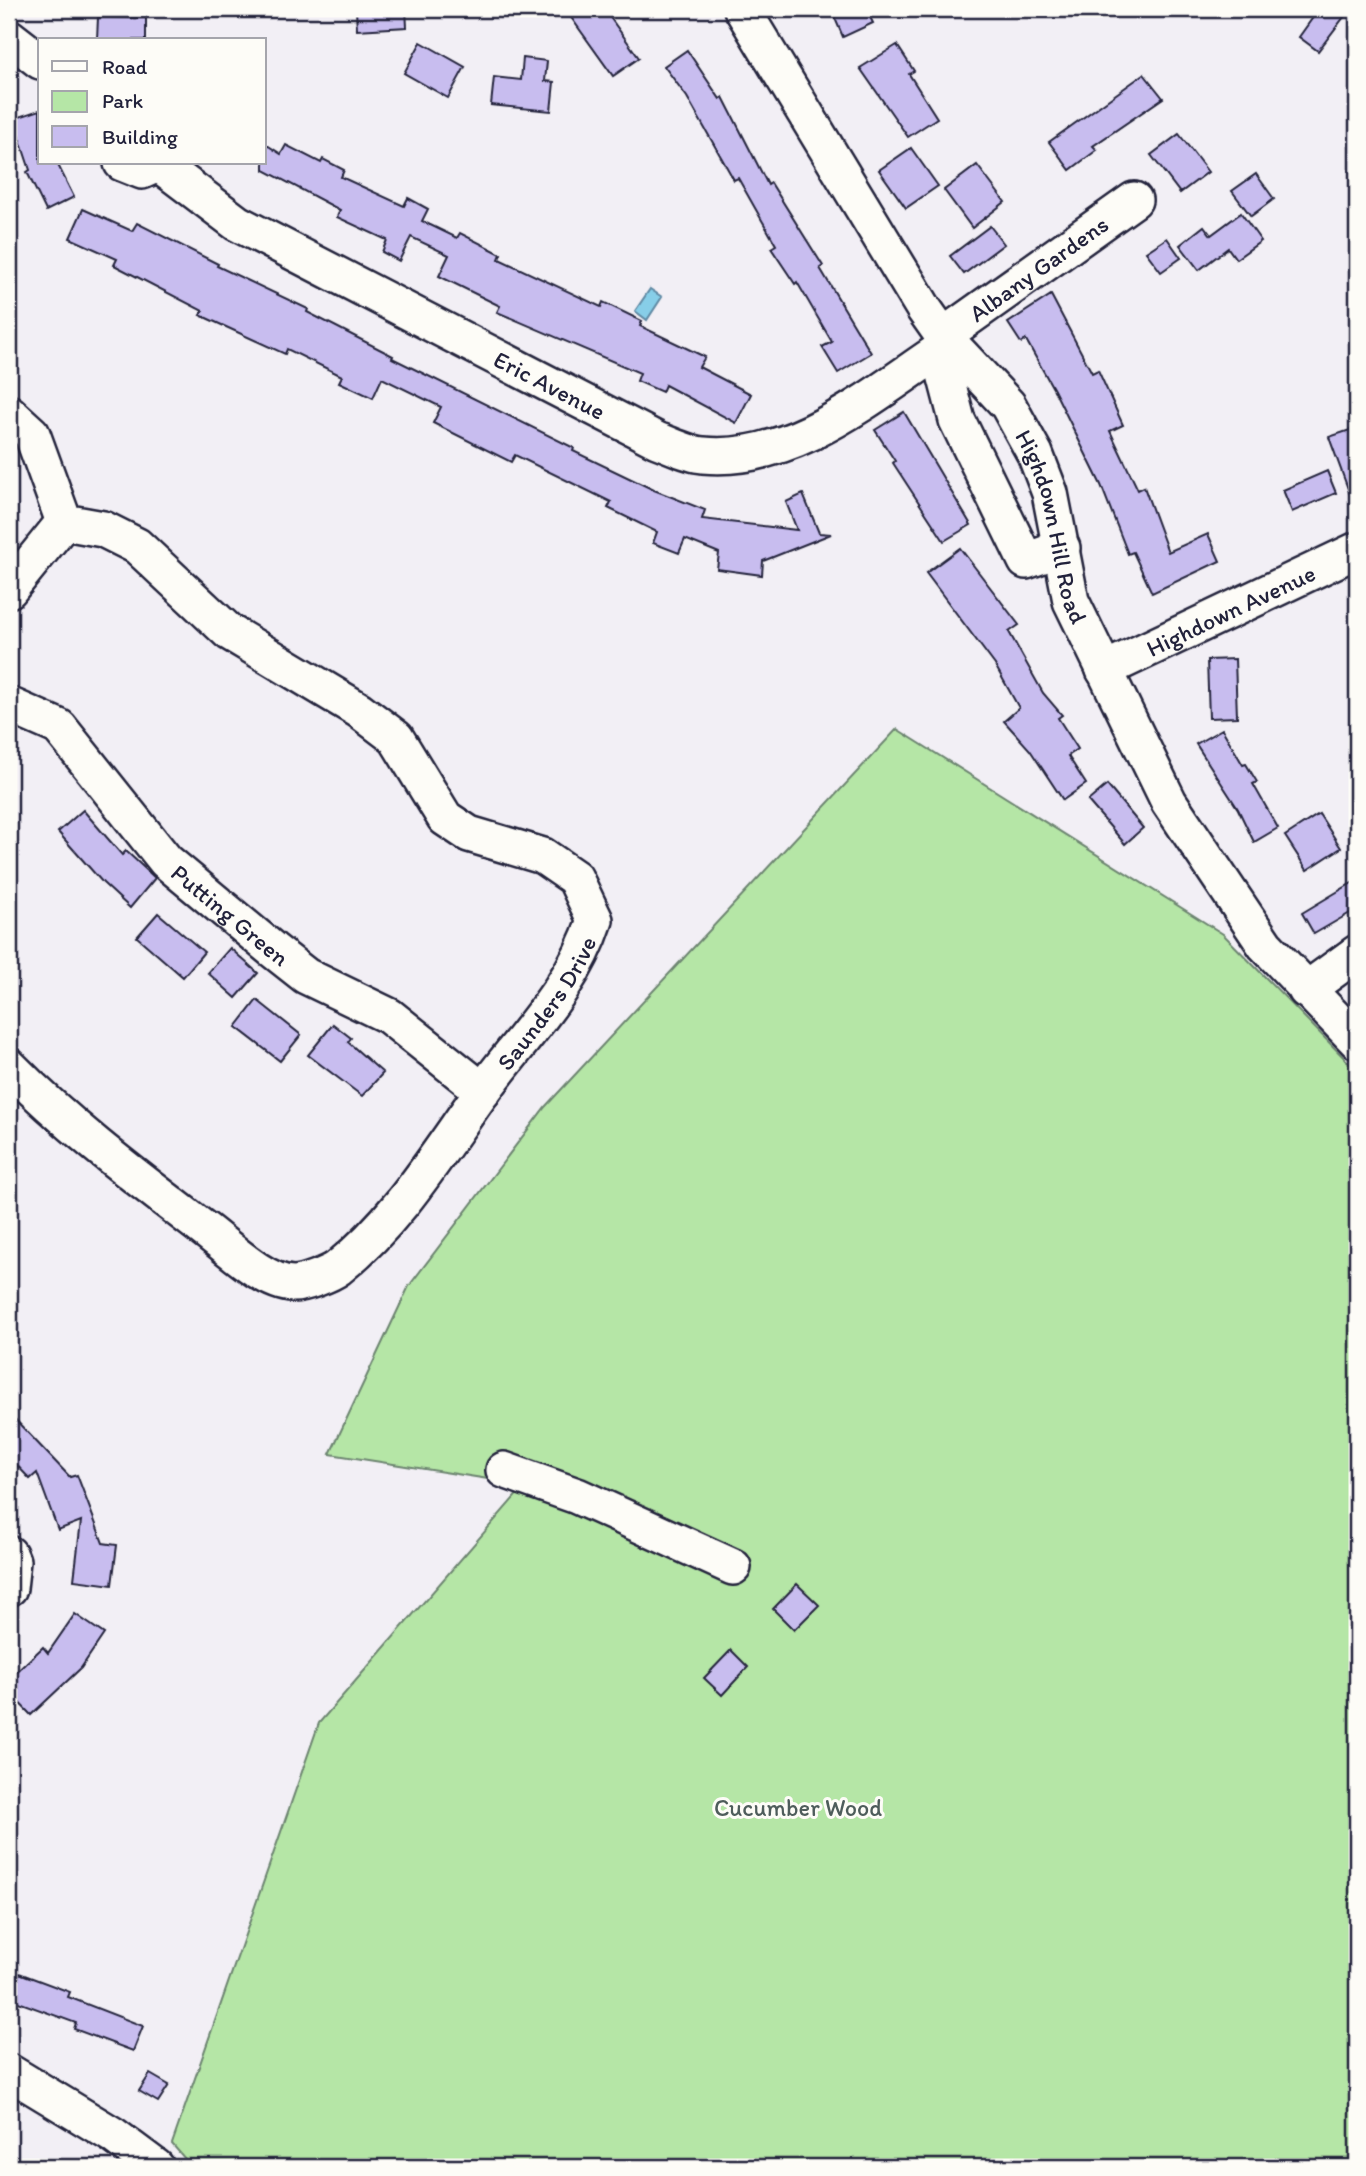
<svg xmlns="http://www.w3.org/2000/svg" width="1366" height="2176" font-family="Itim,sans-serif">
<rect width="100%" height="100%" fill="#f2eff5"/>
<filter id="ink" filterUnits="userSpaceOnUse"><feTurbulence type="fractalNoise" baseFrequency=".0143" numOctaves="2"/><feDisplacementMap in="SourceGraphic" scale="14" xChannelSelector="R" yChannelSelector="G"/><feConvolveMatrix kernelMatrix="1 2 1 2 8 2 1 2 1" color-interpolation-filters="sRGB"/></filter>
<g filter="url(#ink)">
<path fill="#b5e6a6" stroke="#6c8470" stroke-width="2" d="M897,729L1223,934L1357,1071V2167H192L172,2144L319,1723L520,1491L507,1482L330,1454L409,1286L545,1107Z"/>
<path fill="#87cee8" stroke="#5f89a3" stroke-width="2" d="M650,289L662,297L647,320L635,311Z"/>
<g fill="#c8bdef" stroke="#22223b" stroke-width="2">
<path d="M356,9H406L407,27L357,30Z"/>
<path d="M565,9H604L639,58L613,76Z"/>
<path d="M831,9H866L873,23L843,37Z"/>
<path d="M1319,9H1350L1318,51L1299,37Z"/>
<path d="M98,17L146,18V40H97Z"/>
<path d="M421,42L465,67L448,98L404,73Z"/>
<path d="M897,45L914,71L909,74L937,118L908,137L860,68Z"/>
<path d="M687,50L720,99L723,97L768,185L771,183L823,266L820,268L871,353L838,373L822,347L832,342L797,282L795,284L771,248L776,245L738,178L734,180L687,97L664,66Z"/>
<path d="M523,58L547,61L545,81L554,82L551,111L491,105L494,77L521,80Z"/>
<path d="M1144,74L1163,98L1093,146L1097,150L1070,170L1049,142Z"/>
<path d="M40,110V163H57L74,197L46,211L27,172L30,170L13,119Z"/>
<path d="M1179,134L1208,172L1180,193L1151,155Z"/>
<path d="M264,143L281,154L286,145L321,163L323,159L344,170L341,177L404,206L408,198L428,209L422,221L457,238L460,233L501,254L499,259L601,307L603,302L642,321L640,326L705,357L699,367L751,394L736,423L665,385L662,392L637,381L640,373L497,312L500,306L439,276L449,255L411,237L399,261L382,252L387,240L337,217L340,210L264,170Z"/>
<path d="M911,148L938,186L906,208L879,170Z"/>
<path d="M977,165L1005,202L972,228L944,190Z"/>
<path d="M1256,174L1274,199L1251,216L1232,191Z"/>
<path d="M83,209L132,231L137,223L218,264L217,266L308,309L307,312L393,356L392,358L574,448L573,451L654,490L705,510L702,519L797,530L786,502L803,494L819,533L831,534L763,561L762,575L717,569L719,553L685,539L679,553L653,543L657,532L608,508L611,502L515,455L511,462L433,423L441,407L382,378L373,398L339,382L342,376L287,349L285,354L200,315L203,311L114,265L117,259L70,238Z"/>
<path d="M1241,213L1261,241L1236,259L1228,248L1199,270L1180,245L1204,226L1211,235Z"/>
<path d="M990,226L1004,244L964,274L950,256Z"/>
<path d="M1167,238L1181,258L1161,272L1146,252Z"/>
<path d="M1051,295L1092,373L1098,370L1123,425L1110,431L1138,490L1144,487L1168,552L1208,534L1220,561L1152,593L1133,552L1128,554L1101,485L1054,390L1026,340L1021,343L1008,323Z"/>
<path d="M904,412L971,525L944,541L893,463L895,461L875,430Z"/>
<path d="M1353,429L1357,441L1355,508L1329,437Z"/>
<path d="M1327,471L1336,493L1292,512L1283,490Z"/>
<path d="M960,548L1019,625L1009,632L1043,693L1062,715L1058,718L1078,749L1068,756L1086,784L1063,800L1030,750L1004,721L1019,708L995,665L926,573Z"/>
<path d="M1235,659L1237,717L1209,718L1207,660Z"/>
<path d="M1222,729L1243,765L1246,764L1257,782L1253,784L1278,828L1254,842L1238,809L1196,744Z"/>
<path d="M1107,785L1143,828L1125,844L1088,801Z"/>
<path d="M83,810L122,855L126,851L155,878L130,908L103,883L58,832Z"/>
<path d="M1319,814L1341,848L1307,870L1285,836Z"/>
<path d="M1357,880V909L1314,934L1302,913Z"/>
<path d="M158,913L204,952L183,977L137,937Z"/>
<path d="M230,948L258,973L236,998L208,973Z"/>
<path d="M257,1000L301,1035L280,1061L236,1027Z"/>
<path d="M333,1024L351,1038L348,1042L383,1073L362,1096L308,1055Z"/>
<path d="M9,1413L70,1477L77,1475L103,1543L117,1545L112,1585L74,1580L81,1521L58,1530L37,1473L30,1479L9,1457Z"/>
<path d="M797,1584L819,1605L794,1630L773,1609Z"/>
<path d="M75,1614L104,1634L81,1668L31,1715L9,1692V1679L43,1647L48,1653Z"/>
<path d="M731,1650L748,1667L722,1695L704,1678Z"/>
<path d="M19,1973L70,1992L68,1997L143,2026L133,2051L74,2029L76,2023L10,1999Z"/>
<path d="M150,2074L169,2085L158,2102L139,2091Z"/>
</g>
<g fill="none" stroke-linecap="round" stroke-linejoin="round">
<g stroke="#22223b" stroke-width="40">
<g id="minor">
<path id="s1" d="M742,9L924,309L943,336L1008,405L1035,454L1050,493L1071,601L1169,802L1265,945L1357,1041"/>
<path d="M9,37L40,61"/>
<path d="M122,163L142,171L160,163"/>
<path id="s2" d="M159,164L237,223L657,440C671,445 688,454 703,455C796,464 878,390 951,343"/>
<path id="s3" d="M943,336L1134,200"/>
<path d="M939,351L957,420L1026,561L1062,548"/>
<path d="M9,413L32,434L64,522"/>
<path d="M9,590L64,522"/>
<path id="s4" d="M1104,670L1357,550"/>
<path id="s5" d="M9,705L59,727L166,861L273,950L306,976L389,1016L483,1091"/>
<path d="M1306,990L1357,953"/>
<path id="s6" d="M9,1066C69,1127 136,1177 204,1229C227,1246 264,1283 293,1284C304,1284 330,1274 338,1268C398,1220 438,1153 482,1092C523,1036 573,988 595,920L575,878L543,856L469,834L445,818L396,738L359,710L229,632L137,546L103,529L64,522"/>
<path d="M504,1470L577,1496L733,1567"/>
<path d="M9,1554L12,1561L9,1588"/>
<path d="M9,2072L113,2135L156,2167"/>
</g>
</g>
<use href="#minor" stroke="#fdfcf7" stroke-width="35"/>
</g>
</g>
<g text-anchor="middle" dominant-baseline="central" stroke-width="6" stroke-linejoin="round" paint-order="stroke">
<g font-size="24" fill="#22223b" stroke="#fdfcf7">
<text stroke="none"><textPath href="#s3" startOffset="117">Albany Gardens</textPath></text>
<text stroke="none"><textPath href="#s2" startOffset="450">Eric Avenue</textPath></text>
<text stroke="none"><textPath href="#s1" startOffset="609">Highdown Hill Road</textPath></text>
<text stroke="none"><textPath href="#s4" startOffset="140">Highdown Avenue</textPath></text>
<text stroke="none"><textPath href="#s5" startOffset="310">Putting Green</textPath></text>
<text stroke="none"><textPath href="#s6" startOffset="747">Saunders Drive</textPath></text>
</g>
<g font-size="24" fill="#4e5d5b" stroke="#fdfcf7">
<text x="798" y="1807">Cucumber Wood</text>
</g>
</g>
<rect width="1366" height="2176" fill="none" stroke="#fdfcf7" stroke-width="35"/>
<rect x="18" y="18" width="1331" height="2141" fill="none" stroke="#22223b" stroke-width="2.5" filter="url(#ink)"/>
<rect x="38" y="38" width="228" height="126" fill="#fdfcf7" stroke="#a5a5ac" stroke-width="2"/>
<rect x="52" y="61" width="35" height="10" fill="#fdfcf7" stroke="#a5a5ac" stroke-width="2"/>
<text x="102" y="74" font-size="21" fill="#22223b">Road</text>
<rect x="52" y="91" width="35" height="21" fill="#b5e6a6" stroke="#a5a5ac" stroke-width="2"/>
<text x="102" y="108" font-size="21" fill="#22223b">Park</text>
<rect x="52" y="126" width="35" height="21" fill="#c8bdef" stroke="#a5a5ac" stroke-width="2"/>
<text x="102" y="144" font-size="21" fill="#22223b">Building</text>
</svg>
